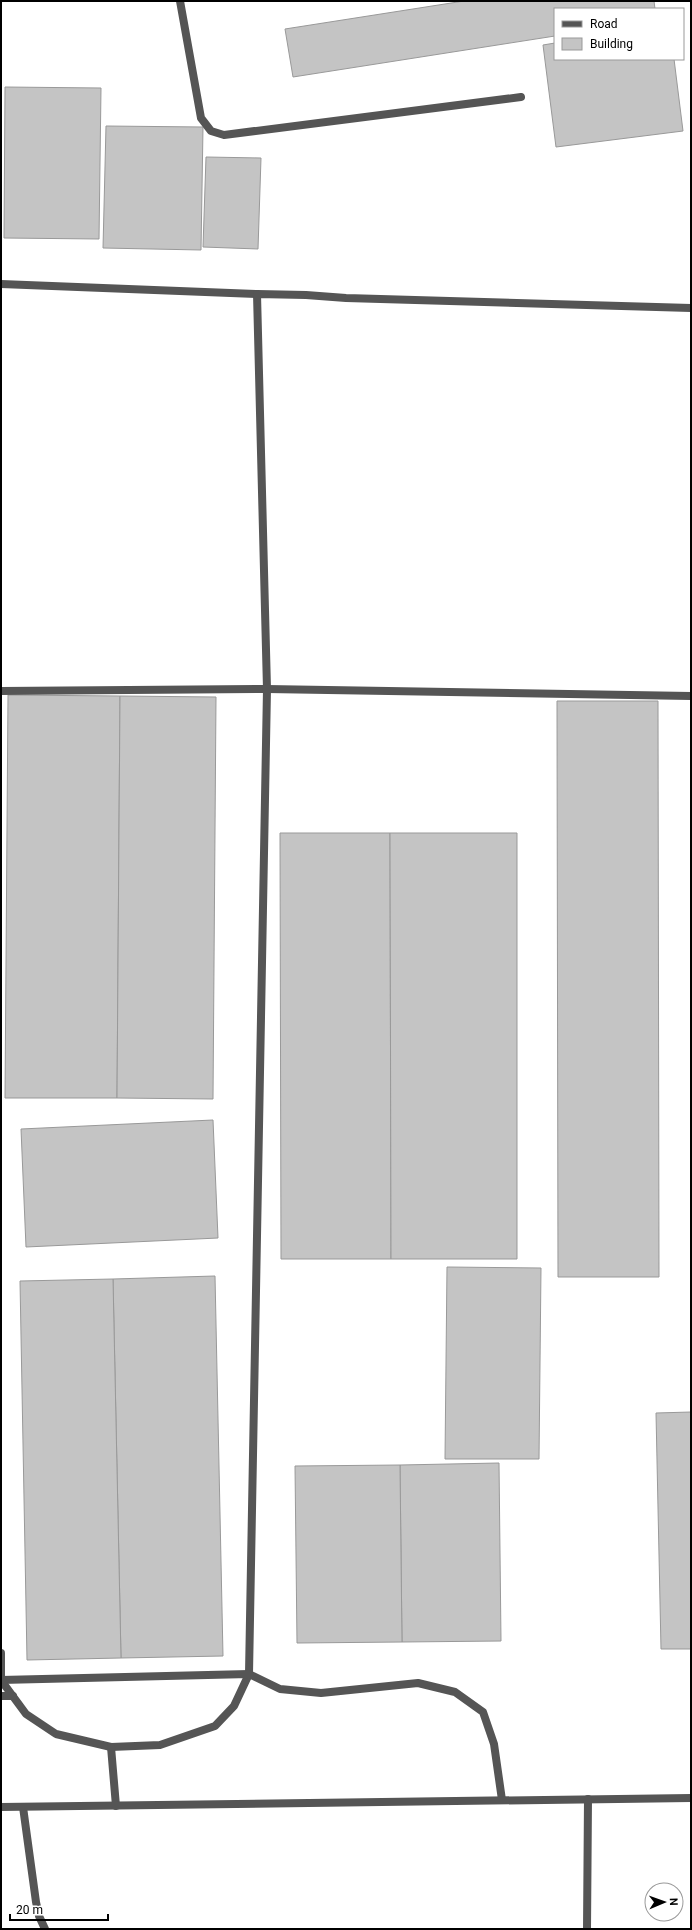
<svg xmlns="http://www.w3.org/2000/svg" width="692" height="1930" font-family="Roboto,sans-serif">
<rect width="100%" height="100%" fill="#fff"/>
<g fill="#c4c4c4" stroke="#999">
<path d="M464,1H654L655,9H555V36L293,77L285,29Z"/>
<path d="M555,43V59H674L683,131L556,147L543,45Z"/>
<path d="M5,87L101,88L99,239L4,238Z"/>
<path d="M106,126L203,127L201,250L103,248Z"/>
<path d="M206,157L261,158L258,249L203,247Z"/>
<path d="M8,695L120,696L117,1098H5Z"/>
<path d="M120,696L216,697L213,1099L117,1098Z"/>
<path d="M557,701H658L659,1277H558Z"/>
<path d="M280,833H390L391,1259H281Z"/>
<path d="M390,833H517V1259H391Z"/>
<path d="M213,1120L218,1238L26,1247L21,1129Z"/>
<path d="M447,1267L541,1268L539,1459H445Z"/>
<path d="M215,1276L223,1656L121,1658L113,1279Z"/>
<path d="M113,1279L121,1658L27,1660L20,1281Z"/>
<path d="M691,1412V1649H661L656,1413Z"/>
<path d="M499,1463L501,1641L402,1642L400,1465Z"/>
<path d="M400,1465L402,1642L297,1643L295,1466Z"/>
</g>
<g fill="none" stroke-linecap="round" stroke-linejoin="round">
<g stroke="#555" stroke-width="8">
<path d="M180,1L201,118L211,131L224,135L521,97"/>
<path d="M1,284L257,294"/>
<path d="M1,691L267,689L691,696"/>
<path d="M1,1653V1680L26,1714L56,1734L111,1747L160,1745L215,1726L234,1706L249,1674L267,689L257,294L306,295L346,298L691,308"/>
<path d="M1,1680L249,1674L280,1689L321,1693L418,1683L455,1692L483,1712L494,1744L502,1800"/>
<path d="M1,1696H13"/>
<path d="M111,1747L116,1806"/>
<path d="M23,1807L36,1902L39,1916L45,1929"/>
</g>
<g stroke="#555" stroke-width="8">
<path d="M1,1807L691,1798"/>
<path d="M587,1929L588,1799"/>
</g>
</g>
<rect width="692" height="1930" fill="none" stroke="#000000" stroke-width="4"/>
<rect x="554" y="8" width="130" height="52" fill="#ffffff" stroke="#999999"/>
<rect x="562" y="21" width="20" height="6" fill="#555555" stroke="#999999"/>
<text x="590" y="28" font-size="12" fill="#000000">Road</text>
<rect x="562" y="38" width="20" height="12" fill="#c4c4c4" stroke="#999999"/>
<text x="590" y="48" font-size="12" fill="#000000">Building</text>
<g transform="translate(664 1902) rotate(88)"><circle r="19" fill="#ffffff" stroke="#999999"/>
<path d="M0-3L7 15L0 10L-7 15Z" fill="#000000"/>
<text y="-6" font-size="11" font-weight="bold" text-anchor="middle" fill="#000000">N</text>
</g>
<path d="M10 1914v6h98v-6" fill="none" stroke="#000000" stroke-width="2"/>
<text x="16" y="1914" font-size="12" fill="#000000" stroke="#ffffff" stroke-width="3" paint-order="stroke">20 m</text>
</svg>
